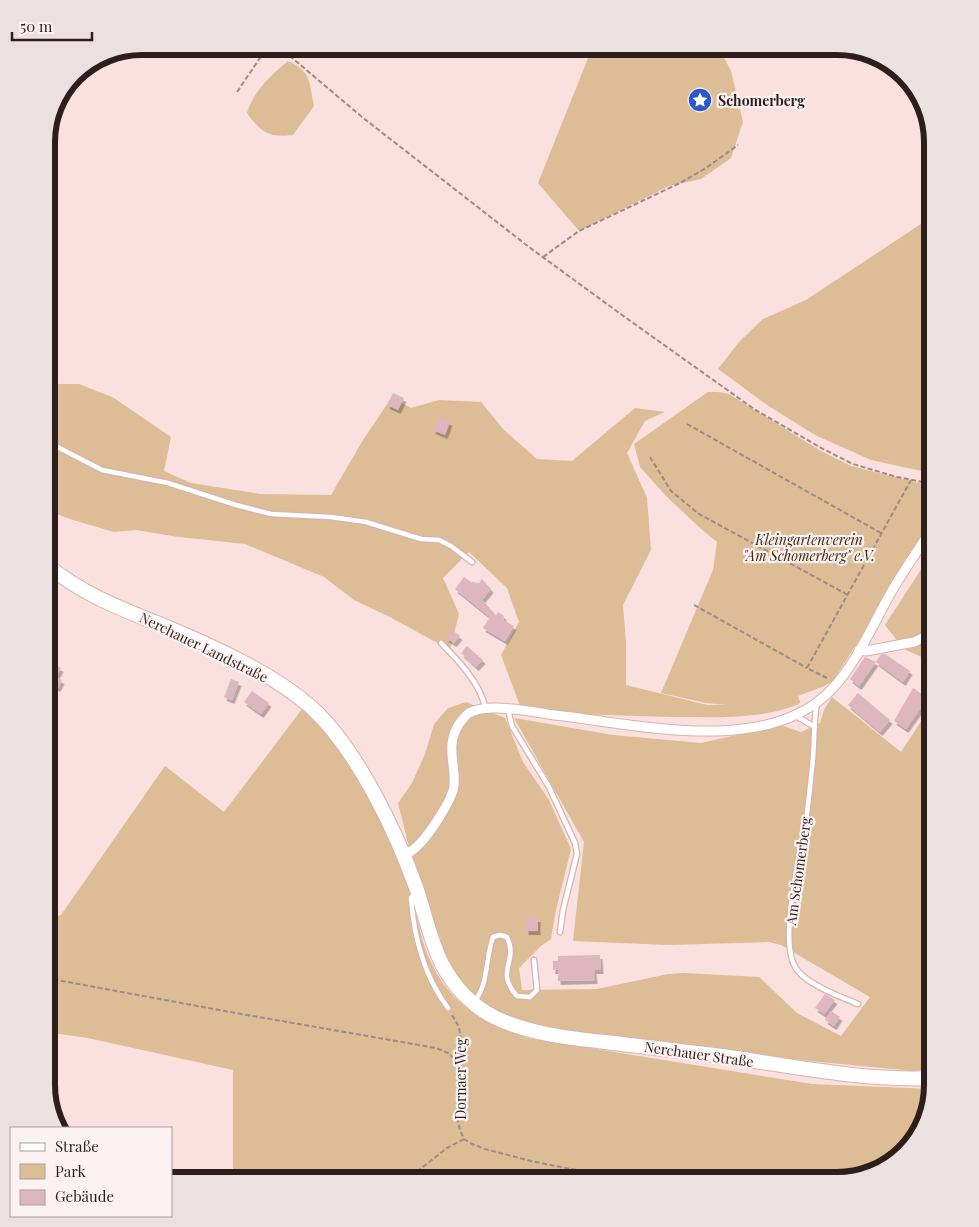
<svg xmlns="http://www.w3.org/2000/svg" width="979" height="1227" font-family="'Playfair Display',serif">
<defs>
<filter id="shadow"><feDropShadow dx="2.5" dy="4" stdDeviation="0" flood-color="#0004"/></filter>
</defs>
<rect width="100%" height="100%" fill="#fae0de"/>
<g fill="#dcbd96">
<path d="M593,46H718L731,71L743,122L731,158L701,179L669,186L579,231L538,183Z"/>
<path d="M288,61C312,72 309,82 314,106L293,135C268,138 261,132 247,113C252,93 272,74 288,61Z"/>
<path d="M933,216V479L926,472L871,460L815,435L767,405L718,369L739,342L763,319L806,300Z"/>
<path d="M46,376L58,384H79L114,398L171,437L164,471L191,483L260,494L331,495L363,440L392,397L411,408L439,400L481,402L504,430L537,459L572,461L635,408L665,412L645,421L627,453L647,498L651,550L623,605L626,643V685L707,705H726L706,703L661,693L713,570L717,542L700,528L666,496L640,467L634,444L708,392H718L729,394L821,451L851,466L923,484H933V518L926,535L833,681L822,687L798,696L800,702L799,704C761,720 715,717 675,717C624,716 573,714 522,711L501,655L519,622L507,588L469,552L443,578L459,614L450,650L390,617L354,600L324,577L245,544L179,537L136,530L114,532L73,520L46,510Z"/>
<path d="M933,551V662L904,649L885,625Z"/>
<path d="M832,697L901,752L933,703V1068L913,1071L800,1060L526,1025L480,1004L448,971L425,911L398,803L412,783L425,754L434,724L448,708L466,702L505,718L523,762L549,800L571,849L556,910L551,939L541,946L519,968L522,990L597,989L668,974L684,973L759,977L797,1013L841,1036L870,997L781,945L769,942L668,945L573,941L584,842L514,718L613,735L701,743L781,725L801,732L820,723L824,710Z"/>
<path d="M302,709C309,716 318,722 324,730C357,768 388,825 405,872C414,898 417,927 427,953C447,1003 480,1021 528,1038L812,1084L932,1089L923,1128L890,1164L837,1181H233V1070L88,1038L46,1032V921L61,915L165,766L224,812Z"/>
</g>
<g fill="#ddb6c0" filter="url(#shadow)">
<path d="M393,393L404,398L398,410L387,405Z"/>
<path d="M439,417L450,422L445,435L433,430Z"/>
<path d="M464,577L471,582L479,583L482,579L491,589L482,600L496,615L498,612L504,616L503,620L514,626L505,641L483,628L490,617L455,589Z"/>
<path d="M452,630L460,636L454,643L446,638Z"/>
<path d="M467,646L483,660L476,667L461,653Z"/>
<path d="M881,654H885L910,671L903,682L876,662Z"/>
<path d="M865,657L876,662L859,686L850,679Z"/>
<path d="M46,660L61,668L56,677L62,680L58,688L46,682Z"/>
<path d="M231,679L239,682L232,700L224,697Z"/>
<path d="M913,688L928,698L906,729L894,721Z"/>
<path d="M252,691L269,703L261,714L244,702Z"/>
<path d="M858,693L890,720L880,732L848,705Z"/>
<rect x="526" y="918" width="12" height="13"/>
<path d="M600,955L601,970H594L595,980L558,981V970H553V961H558V956Z"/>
<path d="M825,994L835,1000L824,1014L815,1008Z"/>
<path d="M831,1011L840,1017L834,1026L825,1020Z"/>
</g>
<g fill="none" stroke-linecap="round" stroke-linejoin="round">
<g stroke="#dab2ae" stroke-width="7">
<g id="lane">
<path d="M46,441L102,470L168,483L236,505L271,514L331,517L366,522L421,539L439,540L451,546L472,562"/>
<path d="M441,643C458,660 480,683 485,707"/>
<path d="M817,703C813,724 815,746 812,768C810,788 808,808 805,828C799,857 777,948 798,971C809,985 841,997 858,1004"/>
<path d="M508,710L512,726L549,787L575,843L577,854L563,910L560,932"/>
<path d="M794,715L815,727"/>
<path d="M415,892L411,898C414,938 424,976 448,1008"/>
<path d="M474,1002C489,984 485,959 493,937L500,935L507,937C519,962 494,970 517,996L530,997L537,990L534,960"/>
</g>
</g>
<g stroke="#dab2ae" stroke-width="11">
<g id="street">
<path d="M859,650L866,651L914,642L933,633"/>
<path d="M404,855C407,853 411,852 414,849C426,840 452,801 454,786C456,763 445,746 459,724C462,720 466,715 469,713C488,702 533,712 555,715C636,724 767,757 831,690C856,664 871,628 889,596C902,572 919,550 933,526"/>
</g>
</g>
<g stroke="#dab2ae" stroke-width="16">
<path id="secondary" d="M46,564C81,594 122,609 164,626C212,646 272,673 311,707C357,749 396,831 417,890C425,914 430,940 442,964C454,987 473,1007 496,1018C531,1034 568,1038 605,1042C644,1047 683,1051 722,1056C792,1066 862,1081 933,1078"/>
</g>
<g stroke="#9f8a88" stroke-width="2" stroke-dasharray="5 2.5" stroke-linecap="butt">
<path d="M278,46L362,117L529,247L622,315L754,409L823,449L853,464L897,477L933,484"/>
<path d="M237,92L268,46"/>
<path d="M46,153L62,91"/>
<path d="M543,257L579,231L680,183L706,168L738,145"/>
<path d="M687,424L881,533"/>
<path d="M650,457L671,491L699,514L848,595"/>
<path d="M694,605L807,668"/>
<path d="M827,678L807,668L911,480"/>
<path d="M46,978L230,1012L436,1048L448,1053L458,1062"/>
<path d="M452,1015L459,1027L462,1045L458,1062L457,1117L460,1130L464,1139L472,1144L485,1149L531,1161L631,1181"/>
<path d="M405,1181L447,1148L464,1139"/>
</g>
<use href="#lane" stroke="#fff" stroke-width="4.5"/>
<use href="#street" stroke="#fff" stroke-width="9"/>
<use href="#secondary" stroke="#fff" stroke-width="14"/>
</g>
<defs>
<g id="sight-disc" transform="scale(1.25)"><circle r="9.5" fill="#2d59c8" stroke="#fbf2f1"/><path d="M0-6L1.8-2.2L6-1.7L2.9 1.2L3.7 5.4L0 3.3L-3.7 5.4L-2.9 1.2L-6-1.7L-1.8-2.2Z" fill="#fff"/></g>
</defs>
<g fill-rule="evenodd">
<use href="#sight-disc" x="700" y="100"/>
</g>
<g text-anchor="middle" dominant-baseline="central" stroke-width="4.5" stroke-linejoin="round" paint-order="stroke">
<g font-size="14" font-weight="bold" fill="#2d1e1c" stroke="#fbf2f1" text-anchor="start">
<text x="718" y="100">Schomerberg</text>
</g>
<g font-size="14" font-style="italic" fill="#3d2a10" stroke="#fbf2f1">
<text x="809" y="539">Kleingartenverein<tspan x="809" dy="16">"Am Schomerberg" e.V.</tspan></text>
</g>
<g font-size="14" fill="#2d1e1c" stroke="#fbf2f1">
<text transform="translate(204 647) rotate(26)">Nerchauer Landstraße</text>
<text transform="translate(798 871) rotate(-82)">Am Schomerberg</text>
<text transform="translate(699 1054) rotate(8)">Nerchauer Straße</text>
<text transform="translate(460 1079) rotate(-90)">Dornaer Weg</text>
</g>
</g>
<path d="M0 0H979V1227H0ZM142 55H837A87 87 0 0 1 924 142V1085A87 87 0 0 1 837 1172H142A87 87 0 0 1 55 1085V142A87 87 0 0 1 142 55Z" fill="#ebe1e0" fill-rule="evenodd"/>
<path fill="none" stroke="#2d1e1c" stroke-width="6" d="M142 55H837A87 87 0 0 1 924 142V1085A87 87 0 0 1 837 1172H142A87 87 0 0 1 55 1085V142A87 87 0 0 1 142 55Z"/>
<rect x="10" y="1127" width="162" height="90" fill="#fbf2f1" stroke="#a99d9c"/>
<rect x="20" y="1143" width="25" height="8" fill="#ffffff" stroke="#a99d9c"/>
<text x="55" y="1152" font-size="15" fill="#2d1e1c">Straße</text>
<rect x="20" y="1164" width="25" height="15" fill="#dcbd96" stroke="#a99d9c"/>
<text x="55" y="1177" font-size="15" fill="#2d1e1c">Park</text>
<rect x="20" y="1190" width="25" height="15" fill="#ddb6c0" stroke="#a99d9c"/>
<text x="55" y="1202" font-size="15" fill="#2d1e1c">Gebäude</text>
<path d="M12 32v8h80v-8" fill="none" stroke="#2d1e1c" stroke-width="2.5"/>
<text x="20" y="32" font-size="15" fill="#2d1e1c" stroke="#fbf2f1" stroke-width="4" paint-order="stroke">50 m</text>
</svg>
